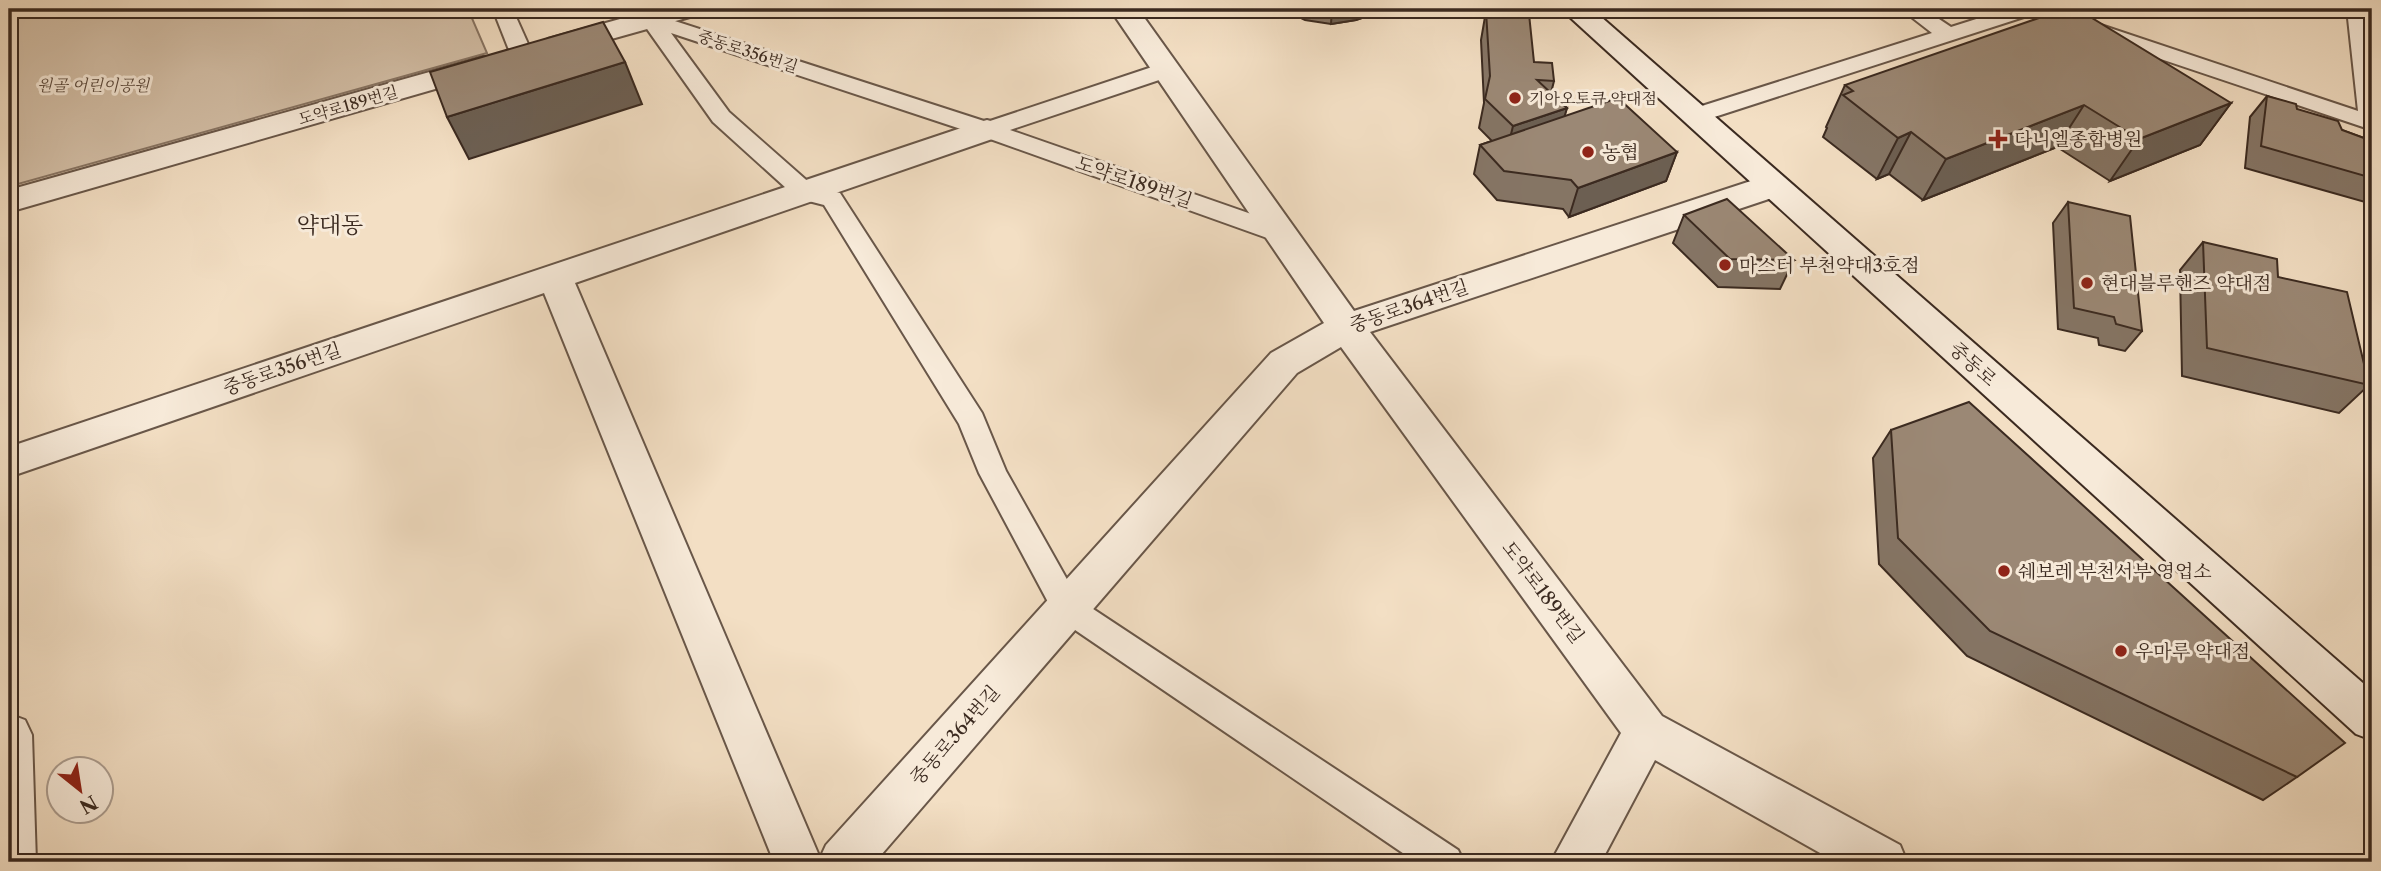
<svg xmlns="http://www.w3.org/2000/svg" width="2381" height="871" font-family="'Libre Caslon Text','Noto Serif KR',serif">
<rect width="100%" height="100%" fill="#f3dfc4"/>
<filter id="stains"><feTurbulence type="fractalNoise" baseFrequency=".00286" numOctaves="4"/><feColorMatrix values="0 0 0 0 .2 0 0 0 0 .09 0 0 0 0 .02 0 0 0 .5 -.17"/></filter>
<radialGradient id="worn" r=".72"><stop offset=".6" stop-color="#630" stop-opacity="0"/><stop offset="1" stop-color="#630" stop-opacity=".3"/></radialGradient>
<path fill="#d4c0a8" stroke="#887564" stroke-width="2" d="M15,9H468L487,53L18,184Z"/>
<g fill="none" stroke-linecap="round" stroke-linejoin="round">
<g stroke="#695749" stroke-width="4">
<g id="lane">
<path d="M1901,9H1924L1951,27L2008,9H2053L2358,111L2347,9H2367L2372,46V130L2030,15L1702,121H1686L1683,116L1686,111L1932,33Z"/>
<path d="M506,11L513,13L516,17L533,55L530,60H514L511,55L496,17L499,13Z"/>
<path d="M650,13L987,122L1158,65H1174L1177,70L1174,75L1010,130L1291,228L1294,234L1291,240L1282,242L1273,240L979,135L671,33L729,112L813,186L840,193L982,413L1006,471L1078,599L1458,850L1464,862H1416L1056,617L979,473L959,424L824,205L797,198L713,122L640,19L643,15Z"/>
</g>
</g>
<g stroke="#695749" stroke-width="4">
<g id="street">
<path d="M656,9H701L697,15L558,54L548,51L543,45L548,39Z"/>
<path d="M1110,9H1138L1354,311L1760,178L1772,175L1784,178L1788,186L1784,194L1370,332L1662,716L1900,845L1907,862H1836L1655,760L1601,862H1551L1621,733L1341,347L1297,373L875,862H774L544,293L9,477V447L976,123L987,120L998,123L1003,130L998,137L575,283L820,858L826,845L1271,353L1324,323Z"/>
<path d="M483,57L494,60L498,66L494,72L9,212V190Z"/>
<path d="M9,714L25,720L32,735L36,862H9Z"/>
</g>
</g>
<g stroke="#3b2a20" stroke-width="4">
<path id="secondary" d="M1561,9H1592L2372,691V740L2356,734Z"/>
</g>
<use href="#lane" fill="#f7ead9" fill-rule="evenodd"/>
<use href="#street" fill="#f7ead9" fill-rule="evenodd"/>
<use href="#secondary" fill="#f7ead9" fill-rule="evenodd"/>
</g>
<g fill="#857565" stroke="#3b2a20" stroke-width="2">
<path d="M1283,9H1388L1356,20L1331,24L1305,20Z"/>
<path d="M1768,9H1799V11Z"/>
<path d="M1486,11L1534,62L1554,81L1551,93L1567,108L1564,116L1677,152L1666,181L1569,217L1563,209L1497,200L1474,174L1480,145L1492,141L1479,128L1484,103L1481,40Z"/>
<path d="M1845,85L2231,103L2200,145L2110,181L2057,147L1923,200L1889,174L1877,179L1823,137L1827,128L1826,127Z"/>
<path d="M2267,96L2342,130L2372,141V204L2245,168L2250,117Z"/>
<path d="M2068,202L2142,331L2125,351L2099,345L2098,338L2058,329L2053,223Z"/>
<path d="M1684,215L1794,260L1780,289L1718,287L1673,243Z"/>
<path d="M2203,242L2278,277L2369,385L2339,413L2182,376L2180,270Z"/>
<path d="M1891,430L2297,777L2263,800L1967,656L1879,564L1873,458Z"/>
</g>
<g fill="#6c5f52" stroke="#3b2a20" stroke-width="2">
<path d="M1332,9H1388L1356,20L1331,24Z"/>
<path d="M625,62L642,104L469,159L447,117Z"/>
<path d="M2231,103L2200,145L2110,181L2139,139Z"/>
<path d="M2084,105L2057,147L1923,200L1946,159Z"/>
<path d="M1567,108L1559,136L1506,155L1513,126Z"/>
<path d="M1911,132L1889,174L1877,179L1898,138Z"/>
<path d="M1677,152L1666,181L1569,217L1578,188Z"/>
</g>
<g fill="#9b8875" stroke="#3b2a20" stroke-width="2">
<path d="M2062,10L2087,15L2231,103L2139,139L2084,105L1946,159L1911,132L1898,138L1843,95L1853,91L1845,85Z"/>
<path d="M1486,11L1529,14L1534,62L1552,63L1554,81L1537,80L1567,108L1513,126L1485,99L1490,76Z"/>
<path d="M603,22L625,62L447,117L430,72Z"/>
<path d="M2267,96L2296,104L2297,109L2338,121L2342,130L2372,141V178L2261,146Z"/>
<path d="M1618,98L1677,152L1578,188L1571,180L1504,171L1480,145Z"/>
<path d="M1727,199L1794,260L1730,259L1684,215Z"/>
<path d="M2068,202L2130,216L2142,331L2116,324L2114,317L2074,308Z"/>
<path d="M2203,242L2277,259L2278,277L2347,292L2369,385L2207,348Z"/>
<path d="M1969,402L2345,743L2297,777L1990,631L1898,538L1891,430Z"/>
</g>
<g fill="#8f2418" stroke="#f7ead9" stroke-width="2.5">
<circle cx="1515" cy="98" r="7"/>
<path d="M1994.5 128.5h7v7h7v7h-7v7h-7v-7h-7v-7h7z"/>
<circle cx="1588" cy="152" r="7"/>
<circle cx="1725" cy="265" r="7"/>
<circle cx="2087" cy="283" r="7"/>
<circle cx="2004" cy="571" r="7"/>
<circle cx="2121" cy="651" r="7"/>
</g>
<g text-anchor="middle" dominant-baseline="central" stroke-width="6" stroke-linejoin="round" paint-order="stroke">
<g font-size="16" fill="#3b2a20" stroke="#f7ead9">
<text transform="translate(748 51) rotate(18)">중동로356번길</text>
<text transform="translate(348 105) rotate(-16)">도약로189번길</text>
</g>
<g font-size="16" font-style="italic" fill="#5a483b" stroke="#f7ead9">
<text x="93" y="85">원골 어린이공원</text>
</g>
<g font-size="16" fill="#3b2a20" stroke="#f7ead9" text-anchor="start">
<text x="1529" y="98">기아오토큐 약대점</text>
</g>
<g font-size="19" fill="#3b2a20" stroke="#f7ead9" text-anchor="start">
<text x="2014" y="139">다니엘종합병원</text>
<text x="1602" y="152">농협</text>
<text x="1739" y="265">마스터 부천약대3호점</text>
<text x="2101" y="283">현대블루핸즈 약대점</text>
<text x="2018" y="571">쉐보레 부천서부 영업소</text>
<text x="2135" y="651">우마루 약대점</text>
</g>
<g font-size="19" fill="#3b2a20" stroke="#f7ead9">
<text transform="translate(1134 182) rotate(19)">도약로189번길</text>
<text transform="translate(1409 306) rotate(-19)">중동로364번길</text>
<text transform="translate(1973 364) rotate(42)">중동로</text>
<text transform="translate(282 369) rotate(-19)">중동로356번길</text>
<text transform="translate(1543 592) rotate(53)">도약로189번길</text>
<text transform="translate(955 735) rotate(-49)">중동로364번길</text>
</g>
<g font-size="23" fill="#3b2a20" stroke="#f7ead9">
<text x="330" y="225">약대동</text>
</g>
</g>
<rect width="2381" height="871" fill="none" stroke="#f3dfc4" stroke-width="35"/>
<rect x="10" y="10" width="2360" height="850" fill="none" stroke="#3b2a20" stroke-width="3.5"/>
<rect x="18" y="18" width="2346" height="836" fill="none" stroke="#3b2a20" stroke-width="2"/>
<g transform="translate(80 790) rotate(150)"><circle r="33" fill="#f7ead9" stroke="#ac9d8f" stroke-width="2"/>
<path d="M0-5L12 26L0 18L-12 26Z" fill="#8f2418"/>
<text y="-10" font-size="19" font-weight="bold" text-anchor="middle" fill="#3b2a20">N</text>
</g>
<rect width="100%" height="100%" filter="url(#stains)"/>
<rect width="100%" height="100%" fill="url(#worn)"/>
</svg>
